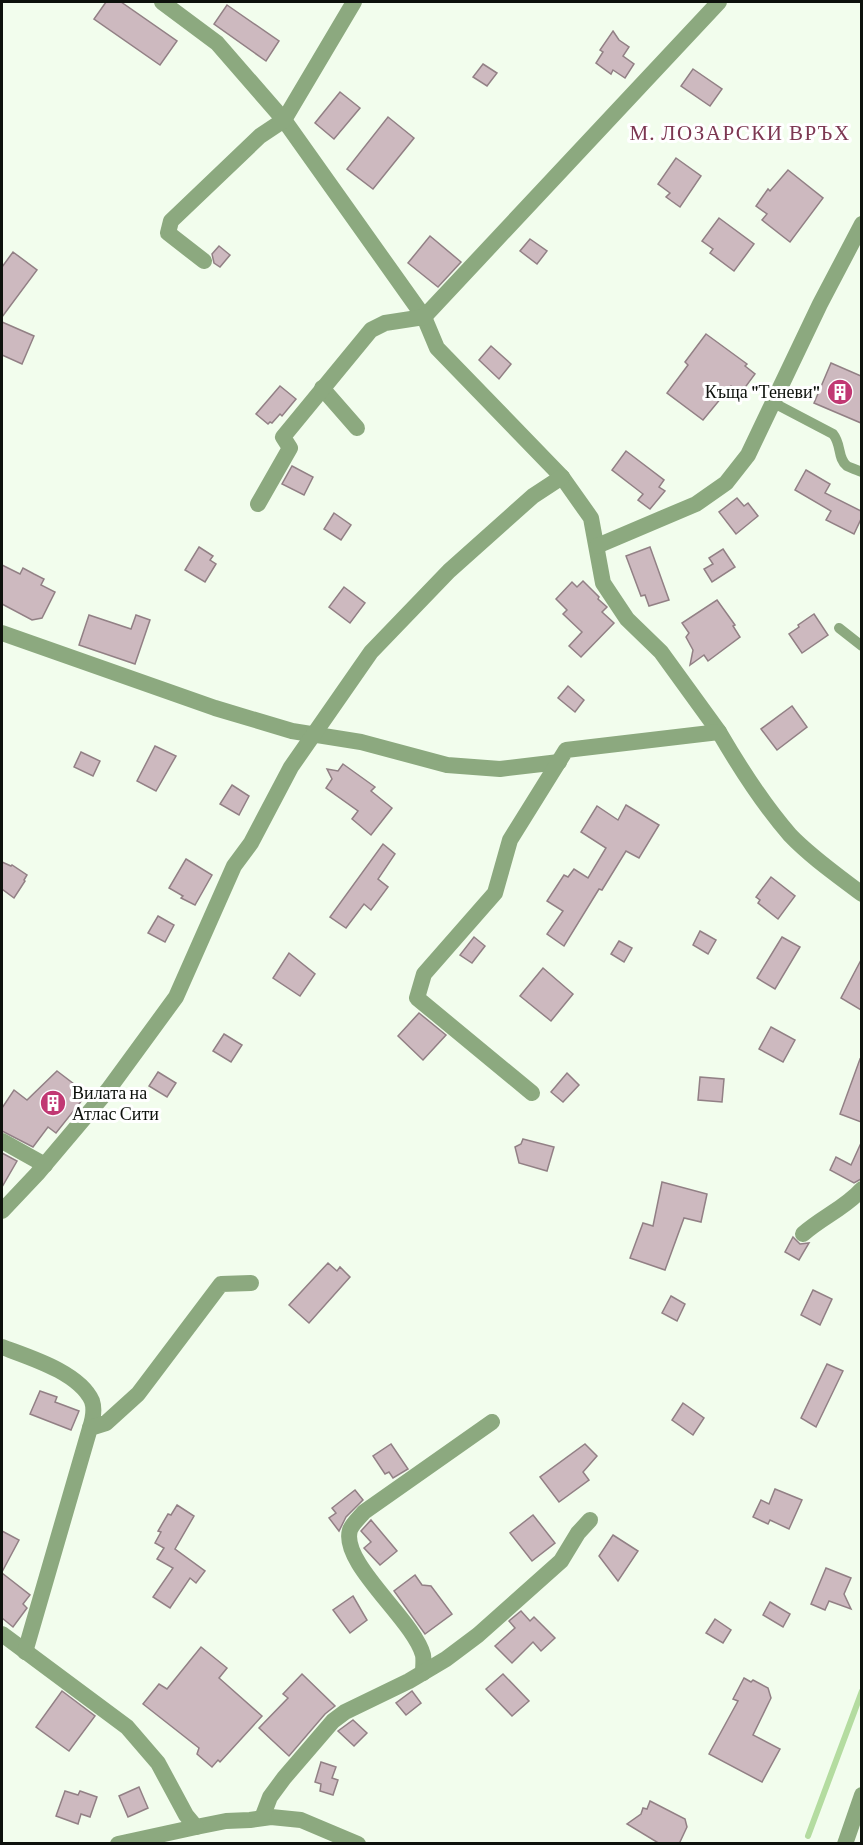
<svg xmlns="http://www.w3.org/2000/svg" width="863" height="1845" font-family="'Crimson Pro',serif">
<rect width="100%" height="100%" fill="#f2fded"/>
<g fill="none" stroke-linecap="round" stroke-linejoin="round">
<path stroke="#b4dca0" stroke-width="6" d="M808,1836L862,1691"/>
</g>
<g fill="#cdb9bf" stroke="#928085" stroke-width="1.5">
<path d="M106,2H121L177,41L160,65L94,19Z"/>
<path d="M227,5L279,41L266,61L214,24Z"/>
<path d="M613,31L619,40L629,47L623,56L634,64L625,78L613,70L611,74L596,63L603,52L600,50Z"/>
<path d="M483,64L497,73L487,86L473,77Z"/>
<path d="M693,69L722,89L710,106L681,86Z"/>
<path d="M340,92L360,108L334,139L315,123Z"/>
<path d="M388,117L414,138L373,189L347,169Z"/>
<path d="M676,158L701,176L680,207L666,197L670,193L658,184Z"/>
<path d="M788,170L823,198L790,242L762,220L767,214L756,206L768,189L770,191Z"/>
<path d="M719,218L754,244L734,271L710,253L713,249L702,241Z"/>
<path d="M430,236L461,262L438,287L408,263Z"/>
<path d="M530,239L547,251L537,264L520,251Z"/>
<path d="M219,246L230,255L220,267L214,263L212,254Z"/>
<path d="M13,252L37,270L2,317V267Z"/>
<path d="M2,322L34,336L22,364L2,355Z"/>
<path d="M706,334L747,364L745,366L755,374L741,393L731,386L703,420L667,393L688,365L685,362Z"/>
<path d="M491,346L511,364L499,379L479,360Z"/>
<path d="M831,363L861,376V423L814,403Z"/>
<path d="M280,386L296,399L282,416L280,414L272,423L270,422L268,424L256,414Z"/>
<path d="M626,451L664,480L659,487L665,491L650,509L638,500L643,494L612,470Z"/>
<path d="M292,466L313,477L304,495L282,484Z"/>
<path d="M806,470L830,484L825,493L861,511V519L854,534L826,520L831,511L795,490Z"/>
<path d="M737,498L744,506L748,503L758,516L736,534L719,512Z"/>
<path d="M334,513L351,525L341,540L324,529Z"/>
<path d="M199,547L213,556L210,560L216,564L205,582L185,570Z"/>
<path d="M650,547L669,600L649,606L645,595L641,596L626,556Z"/>
<path d="M723,549L735,567L712,582L704,569L713,564L709,558Z"/>
<path d="M2,565L20,574L23,568L34,574L44,579L41,585L55,592L42,618L32,620L2,604Z"/>
<path d="M583,581L599,597L598,599L607,607L602,612L614,623L581,657L569,646L582,632L563,614L567,610L556,599L572,582L577,587Z"/>
<path d="M344,587L365,603L350,623L329,607Z"/>
<path d="M717,600L735,625L733,626L740,637L708,661L704,655L690,665L693,650L686,637L689,633L682,623Z"/>
<path d="M814,614L828,635L802,653L789,634L799,627L798,625Z"/>
<path d="M89,615L131,629L136,615L150,620L135,664L79,645Z"/>
<path d="M568,686L584,700L575,712L558,698Z"/>
<path d="M792,706L807,727L777,750L761,729Z"/>
<path d="M155,746L176,756L156,791L137,781Z"/>
<path d="M81,752L100,761L93,776L74,767Z"/>
<path d="M343,764L375,787L371,791L392,808L371,835L352,819L358,811L326,788L332,779L327,769L338,771Z"/>
<path d="M232,785L249,796L239,815L220,804Z"/>
<path d="M626,805L659,825L639,858L626,851L602,890L599,889L564,946L547,934L563,911L547,901L564,875L568,877L574,869L588,878L606,848L581,832L597,806L618,820Z"/>
<path d="M383,844L395,854L378,879L388,887L371,910L364,904L346,928L330,917Z"/>
<path d="M186,859L212,875L195,905L181,898L183,896L169,888Z"/>
<path d="M2,862L11,866L12,865L27,875L24,880L25,881L14,898L2,889Z"/>
<path d="M771,877L795,896L778,919L758,903L760,900L756,897Z"/>
<path d="M158,916L174,925L165,942L148,933Z"/>
<path d="M700,931L716,940L708,954L693,945Z"/>
<path d="M474,937L485,946L472,963L460,955Z"/>
<path d="M782,937L800,947L775,989L757,978Z"/>
<path d="M619,941L632,948L624,962L611,954Z"/>
<path d="M289,953L315,974L300,996L273,978Z"/>
<path d="M861,960V1010L841,998Z"/>
<path d="M543,968L573,994L551,1021L520,996Z"/>
<path d="M419,1013L446,1035L423,1060L398,1036Z"/>
<path d="M771,1027L795,1040L783,1062L759,1049Z"/>
<path d="M224,1034L242,1045L231,1062L213,1051Z"/>
<path d="M860,1059L861,1060V1122L840,1114Z"/>
<path d="M57,1071L87,1094L56,1133L48,1127L33,1147L2,1131V1108L14,1090L27,1100Z"/>
<path d="M158,1072L176,1083L167,1097L149,1086Z"/>
<path d="M567,1073L579,1085L563,1102L551,1092Z"/>
<path d="M700,1077L724,1079L722,1102L698,1100Z"/>
<path d="M523,1139L554,1147L547,1171L519,1163L515,1147L521,1144Z"/>
<path d="M861,1143V1179L854,1183L830,1170L836,1157L851,1165Z"/>
<path d="M2,1153L17,1161L2,1187Z"/>
<path d="M662,1182L707,1194L701,1222L684,1218L665,1270L630,1258L643,1223L653,1226Z"/>
<path d="M793,1237L800,1244L809,1243L799,1260L785,1252Z"/>
<path d="M328,1263L337,1271L340,1267L350,1277L309,1323L289,1305Z"/>
<path d="M813,1290L832,1299L820,1325L801,1315Z"/>
<path d="M671,1296L685,1304L677,1321L662,1313Z"/>
<path d="M827,1364L843,1371L816,1427L801,1418Z"/>
<path d="M40,1391L57,1397L55,1402L79,1411L71,1430L30,1414Z"/>
<path d="M683,1403L704,1418L693,1435L672,1420Z"/>
<path d="M391,1444L408,1469L393,1478L389,1472L385,1474L373,1456Z"/>
<path d="M585,1444L597,1456L583,1472L589,1480L559,1502L540,1477Z"/>
<path d="M775,1489L802,1500L789,1529L770,1520L768,1524L753,1517L761,1500L769,1504Z"/>
<path d="M355,1490L363,1500L346,1517L339,1531L329,1518L336,1513L332,1508Z"/>
<path d="M177,1505L194,1516L175,1549L205,1571L196,1583L190,1578L170,1608L153,1597L173,1568L157,1559L164,1548L155,1543L161,1532L158,1531L168,1514L171,1515Z"/>
<path d="M533,1515L555,1543L532,1561L510,1533Z"/>
<path d="M371,1520L397,1551L380,1565L364,1548L371,1542L361,1531Z"/>
<path d="M2,1531L19,1540L2,1572Z"/>
<path d="M613,1535L638,1551L618,1581L599,1556Z"/>
<path d="M826,1568L851,1578L844,1594L851,1609L829,1601L825,1610L811,1604Z"/>
<path d="M2,1573L30,1595L23,1604L27,1608L13,1627L2,1618Z"/>
<path d="M415,1575L422,1585L431,1586L452,1614L425,1634L394,1591Z"/>
<path d="M353,1596L367,1620L350,1633L333,1610Z"/>
<path d="M770,1602L790,1614L783,1627L763,1615Z"/>
<path d="M521,1611L530,1621L534,1617L555,1638L541,1651L533,1642L512,1663L495,1646L515,1628L509,1621Z"/>
<path d="M715,1619L731,1630L723,1643L706,1633Z"/>
<path d="M201,1647L227,1668L219,1678L262,1716L220,1762L218,1760L212,1767L197,1754L199,1748L143,1704L159,1684L167,1689Z"/>
<path d="M302,1674L335,1706L325,1714L289,1756L259,1728L288,1698L283,1694Z"/>
<path d="M503,1674L529,1701L512,1716L486,1689Z"/>
<path d="M744,1678L751,1682L753,1680L768,1688L771,1698L753,1735L780,1749L762,1782L709,1754L738,1701L733,1699Z"/>
<path d="M62,1691L95,1716L69,1751L36,1727Z"/>
<path d="M412,1691L421,1703L406,1715L396,1703Z"/>
<path d="M353,1720L367,1733L354,1746L338,1731Z"/>
<path d="M321,1762L336,1767L332,1778L338,1780L333,1795L320,1791L321,1784L315,1782Z"/>
<path d="M139,1787L148,1808L128,1817L119,1796Z"/>
<path d="M65,1791L78,1795L80,1791L97,1797L90,1817L81,1814L78,1824L56,1816Z"/>
<path d="M650,1801L685,1819L687,1827L679,1844H660L627,1824L641,1814L643,1808L647,1809Z"/>
</g>
<g fill="none" stroke-linecap="round" stroke-linejoin="round">
<g stroke="#8ca97f" stroke-width="10">
<path d="M772,402L833,434C842,445 837,458 847,466C851,468 857,470 862,472"/>
<path d="M839,628L862,646"/>
</g>
<g stroke="#8ca97f" stroke-width="16">
<path d="M162,2L217,43L284,120L424,317L437,348L562,477L591,518L603,583L627,619L661,652L719,732"/>
<path d="M204,261L168,233L171,221L260,136L284,120L354,2"/>
<path d="M322,388L357,428"/>
<path d="M258,504L290,448L283,437L371,330L385,323L424,317L719,2"/>
<path d="M597,546L696,504L726,483L748,455L820,304L862,224"/>
<path d="M2,633L215,708L292,731L361,742L447,765L500,769L559,762"/>
<path d="M532,1093L417,998L424,974L495,893L510,840L566,750L719,732C740,768 762,803 790,835C811,857 837,875 862,894"/>
<path d="M2,1141L45,1165"/>
<path d="M2,1211L37,1174L108,1090L176,997L234,866L251,843L291,767L371,652L449,571L533,496L562,477"/>
<path d="M803,1234C822,1217 845,1208 862,1189"/>
<path d="M2,1347C28,1357 79,1372 92,1401C95,1410 93,1419 90,1428"/>
<path d="M2,1634L127,1727L158,1763L186,1815L196,1827L226,1821L250,1820L271,1817L301,1820L358,1844"/>
<path d="M25,1652L90,1428L106,1423L138,1394L221,1284L251,1283"/>
<path d="M423,1673C423,1667 424,1660 423,1655C414,1620 340,1563 350,1530C352,1524 360,1517 364,1512L492,1422"/>
<path d="M262,1818L270,1797L284,1778L333,1721L345,1712L409,1681L446,1659L478,1635L561,1561L578,1533L590,1520"/>
<path d="M118,1844L196,1827"/>
<path d="M845,1844L862,1795"/>
</g>
</g>
<defs>
<g id="building-disc" transform="scale(1.35)"><circle r="9.5" fill="#c13873" stroke="#fff"/><path d="M-4-6H4V6H1V3H-1V6H-4ZM-2.5-4.3h1.7v1.8h-1.7ZM.8-4.3h1.7v1.8H.8ZM-2.5-1h1.7V.8h-1.7ZM.8-1h1.7V.8H.8Z" fill="#fff"/></g>
</defs>
<g fill-rule="evenodd">
<use href="#building-disc" x="840" y="392"/>
<use href="#building-disc" x="53" y="1103"/>
</g>
<g text-anchor="middle" dominant-baseline="central" stroke-width="6" stroke-linejoin="round" paint-order="stroke">
<g font-size="18" fill="#0d110c" stroke="#fff" text-anchor="end">
<text x="820" y="392">Къща "Теневи"</text>
<text x="72" y="1093" text-anchor="start">Вилата на<tspan x="72" dy="21">Атлас Сити</tspan></text>
</g>
<g font-size="21" letter-spacing="1.5" fill="#7c3751" stroke="#fff">
<text x="740" y="133">М. ЛОЗАРСКИ ВРЪХ</text>
</g>
</g>
<rect width="863" height="1845" fill="none" stroke="#0d110c" stroke-width="6"/>
</svg>
